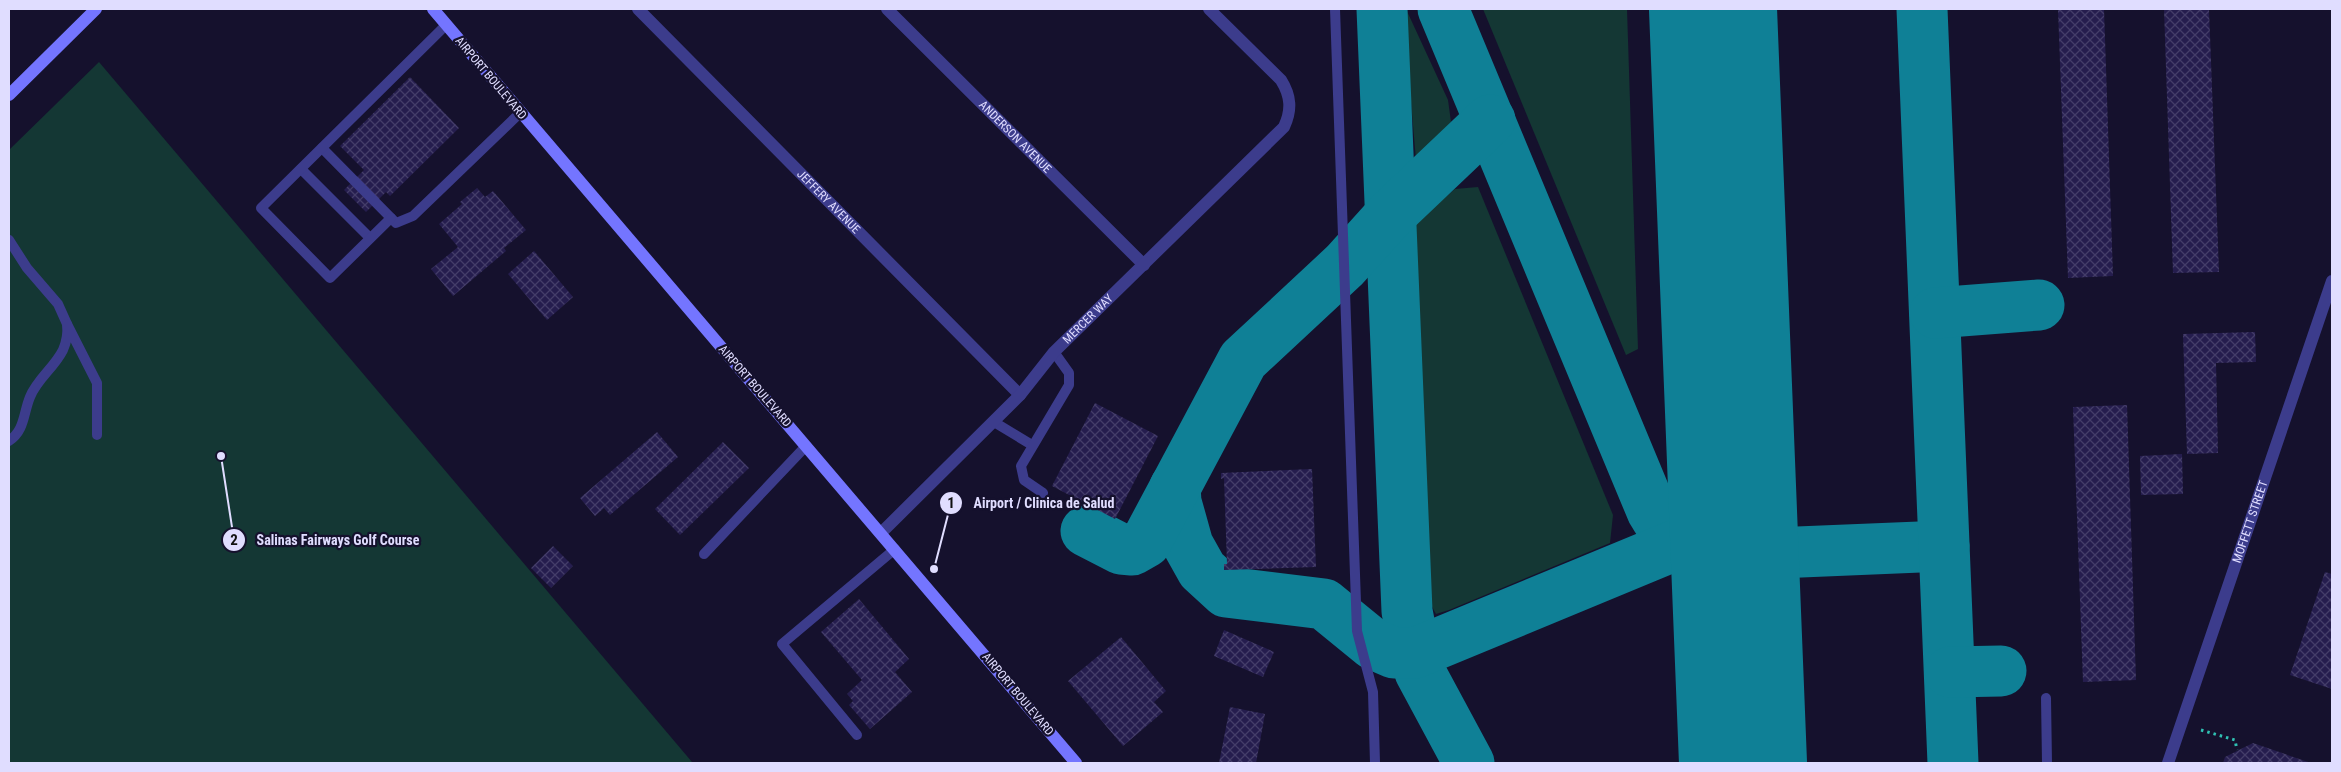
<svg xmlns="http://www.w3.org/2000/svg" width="2341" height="772" font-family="'Roboto Condensed',sans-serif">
<defs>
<pattern id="building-cross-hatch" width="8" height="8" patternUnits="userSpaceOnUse" patternTransform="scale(1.25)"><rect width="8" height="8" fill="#251d4e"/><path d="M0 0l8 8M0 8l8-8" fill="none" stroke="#443d69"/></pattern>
</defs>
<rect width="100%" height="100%" fill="#15112d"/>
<g fill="#143734">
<path d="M1403,9H1406L1448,100L1451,122L1416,160Z"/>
<path d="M1483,9H1627L1638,349L1626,355Z"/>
<path d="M99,62L692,762L691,763H9V150Z"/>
<path d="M1478,187L1613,515L1610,543L1449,610L1436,614L1426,596L1414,223L1455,189Z"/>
</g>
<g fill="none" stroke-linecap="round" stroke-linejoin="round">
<g stroke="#0f8096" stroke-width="51">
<path d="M1382,9L1407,611L1415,653L1420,672L1469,763"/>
<path d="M1443,9L1652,511C1667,535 1673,549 1702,556L1944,546"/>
<path d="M1922,9L1953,763"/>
<path d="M1935,313L2039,305"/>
<path d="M1175,487L1176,502L1188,545L1202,570L1226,592L1324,604L1373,644L1394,653H1415L1676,545"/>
<path d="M1086,531L1121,549L1132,550L1146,542L1243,360L1345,265L1391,214L1490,120"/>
<path d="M1950,672L2001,671"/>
</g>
<path stroke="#0f8096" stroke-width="128" d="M1713,9L1743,763"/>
</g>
<g fill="url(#building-cross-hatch)">
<path d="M2058,9H2104L2113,276L2068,278Z"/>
<path d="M2164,9H2209L2219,272L2173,273Z"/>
<path d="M410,77L459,128L390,196L386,192L366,212L344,190L364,170L340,146Z"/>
<path d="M477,188L485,197L493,191L526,230L504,248L506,251L453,296L431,269L458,247L439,224L462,204L460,202Z"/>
<path d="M534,251L573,297L547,320L508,274Z"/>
<path d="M2255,332L2256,362L2216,363L2218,453L2187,454L2183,334Z"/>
<path d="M1095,403L1158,436L1115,519L1052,486Z"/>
<path d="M2127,405L2136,680L2083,682L2073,407Z"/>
<path d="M657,432L678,457L610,515L604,508L595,516L580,498Z"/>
<path d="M723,442L749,468L680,535L655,509Z"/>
<path d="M2182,454L2183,494L2141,495L2140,456Z"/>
<path d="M1312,469L1316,567L1224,570V564H1227L1224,478L1221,479V473Z"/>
<path d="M553,546L573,566L551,588L531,568Z"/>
<path d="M2325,572L2332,574V689L2290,675Z"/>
<path d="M859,599L909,659L895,672L912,692L870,729L849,705L853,701L847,694L862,680L821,632Z"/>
<path d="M1224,630L1274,652L1263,677L1214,656Z"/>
<path d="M1121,637L1166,691L1154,702L1163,712L1123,746L1068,681Z"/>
<path d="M1230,707L1265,714L1256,763H1219Z"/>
<path d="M2253,743L2311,763H2223L2225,757Z"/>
</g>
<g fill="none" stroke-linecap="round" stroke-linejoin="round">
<path stroke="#30c1b3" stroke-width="3" stroke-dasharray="2.5 4" stroke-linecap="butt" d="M2201,730L2235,740L2237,750"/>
<g stroke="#3c3c8c" stroke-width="10">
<path d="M1335,9L1357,631L1373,692L1375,763"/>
<path d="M322,148L396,223L413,216L521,112"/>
<path d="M301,169L370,238"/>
<path d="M391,218L330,278L261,208L446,25"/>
<path d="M9,240L27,268L58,304L67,324"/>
<path d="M994,422L1032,445"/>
<path d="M9,441C25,430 23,414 30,397C37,379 54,368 63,350C67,341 68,333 67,324L97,383V435"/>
<path d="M1043,493L1024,480L1021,466L1069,385V373L1054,352"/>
<path d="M704,554L806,446"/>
<path d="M2046,698L2047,763"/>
<path d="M857,735L782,644L895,549"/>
</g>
<g stroke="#3c3c8c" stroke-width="12">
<path id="s1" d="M638,9L1020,395"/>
<path id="s2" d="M887,9L1144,265"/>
<path id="s3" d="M881,533L1020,395L1054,352L1284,127C1292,110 1291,96 1281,80L1209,9"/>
<path id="s4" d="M2168,763L2332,281"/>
</g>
<g stroke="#7475ff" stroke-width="12">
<path d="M433,9L1076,763"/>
<path d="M9,95L96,9"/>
</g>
</g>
<g text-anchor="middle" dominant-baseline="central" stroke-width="4.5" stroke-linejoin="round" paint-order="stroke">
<g font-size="12" fill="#e0ddff" stroke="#15112d">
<text transform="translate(491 78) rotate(50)">AIRPORT BOULEVARD</text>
<text stroke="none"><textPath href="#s2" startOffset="181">ANDERSON AVENUE</textPath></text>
<text stroke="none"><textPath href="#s1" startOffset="271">JEFFERY AVENUE</textPath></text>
<text stroke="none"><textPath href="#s3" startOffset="298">MERCER WAY</textPath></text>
<text transform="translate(755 386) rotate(49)">AIRPORT BOULEVARD</text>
<text stroke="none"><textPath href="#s4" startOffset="255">MOFFETT STREET</textPath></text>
<text transform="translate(1018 694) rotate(50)">AIRPORT BOULEVARD</text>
</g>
</g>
<path fill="none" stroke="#e0ddff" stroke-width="2" d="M934 569L951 503M221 456L234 540"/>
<g fill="#e0ddff" stroke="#15112d" stroke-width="2">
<circle cx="934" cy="569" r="5"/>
<circle cx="221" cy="456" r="5"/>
<circle cx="951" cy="503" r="12"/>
<circle cx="234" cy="540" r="12"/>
</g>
<g font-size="15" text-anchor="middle" font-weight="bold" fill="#111">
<text x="951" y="508">1</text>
<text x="234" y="545">2</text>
</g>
<g font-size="14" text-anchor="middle" font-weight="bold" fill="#e0ddff" stroke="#15112d" stroke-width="4.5" stroke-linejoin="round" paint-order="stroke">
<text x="1044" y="508">Airport / Clinica de Salud</text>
<text x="338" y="545">Salinas Fairways Golf Course</text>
</g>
<rect width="2341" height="772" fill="none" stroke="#e0ddff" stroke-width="20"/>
</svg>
